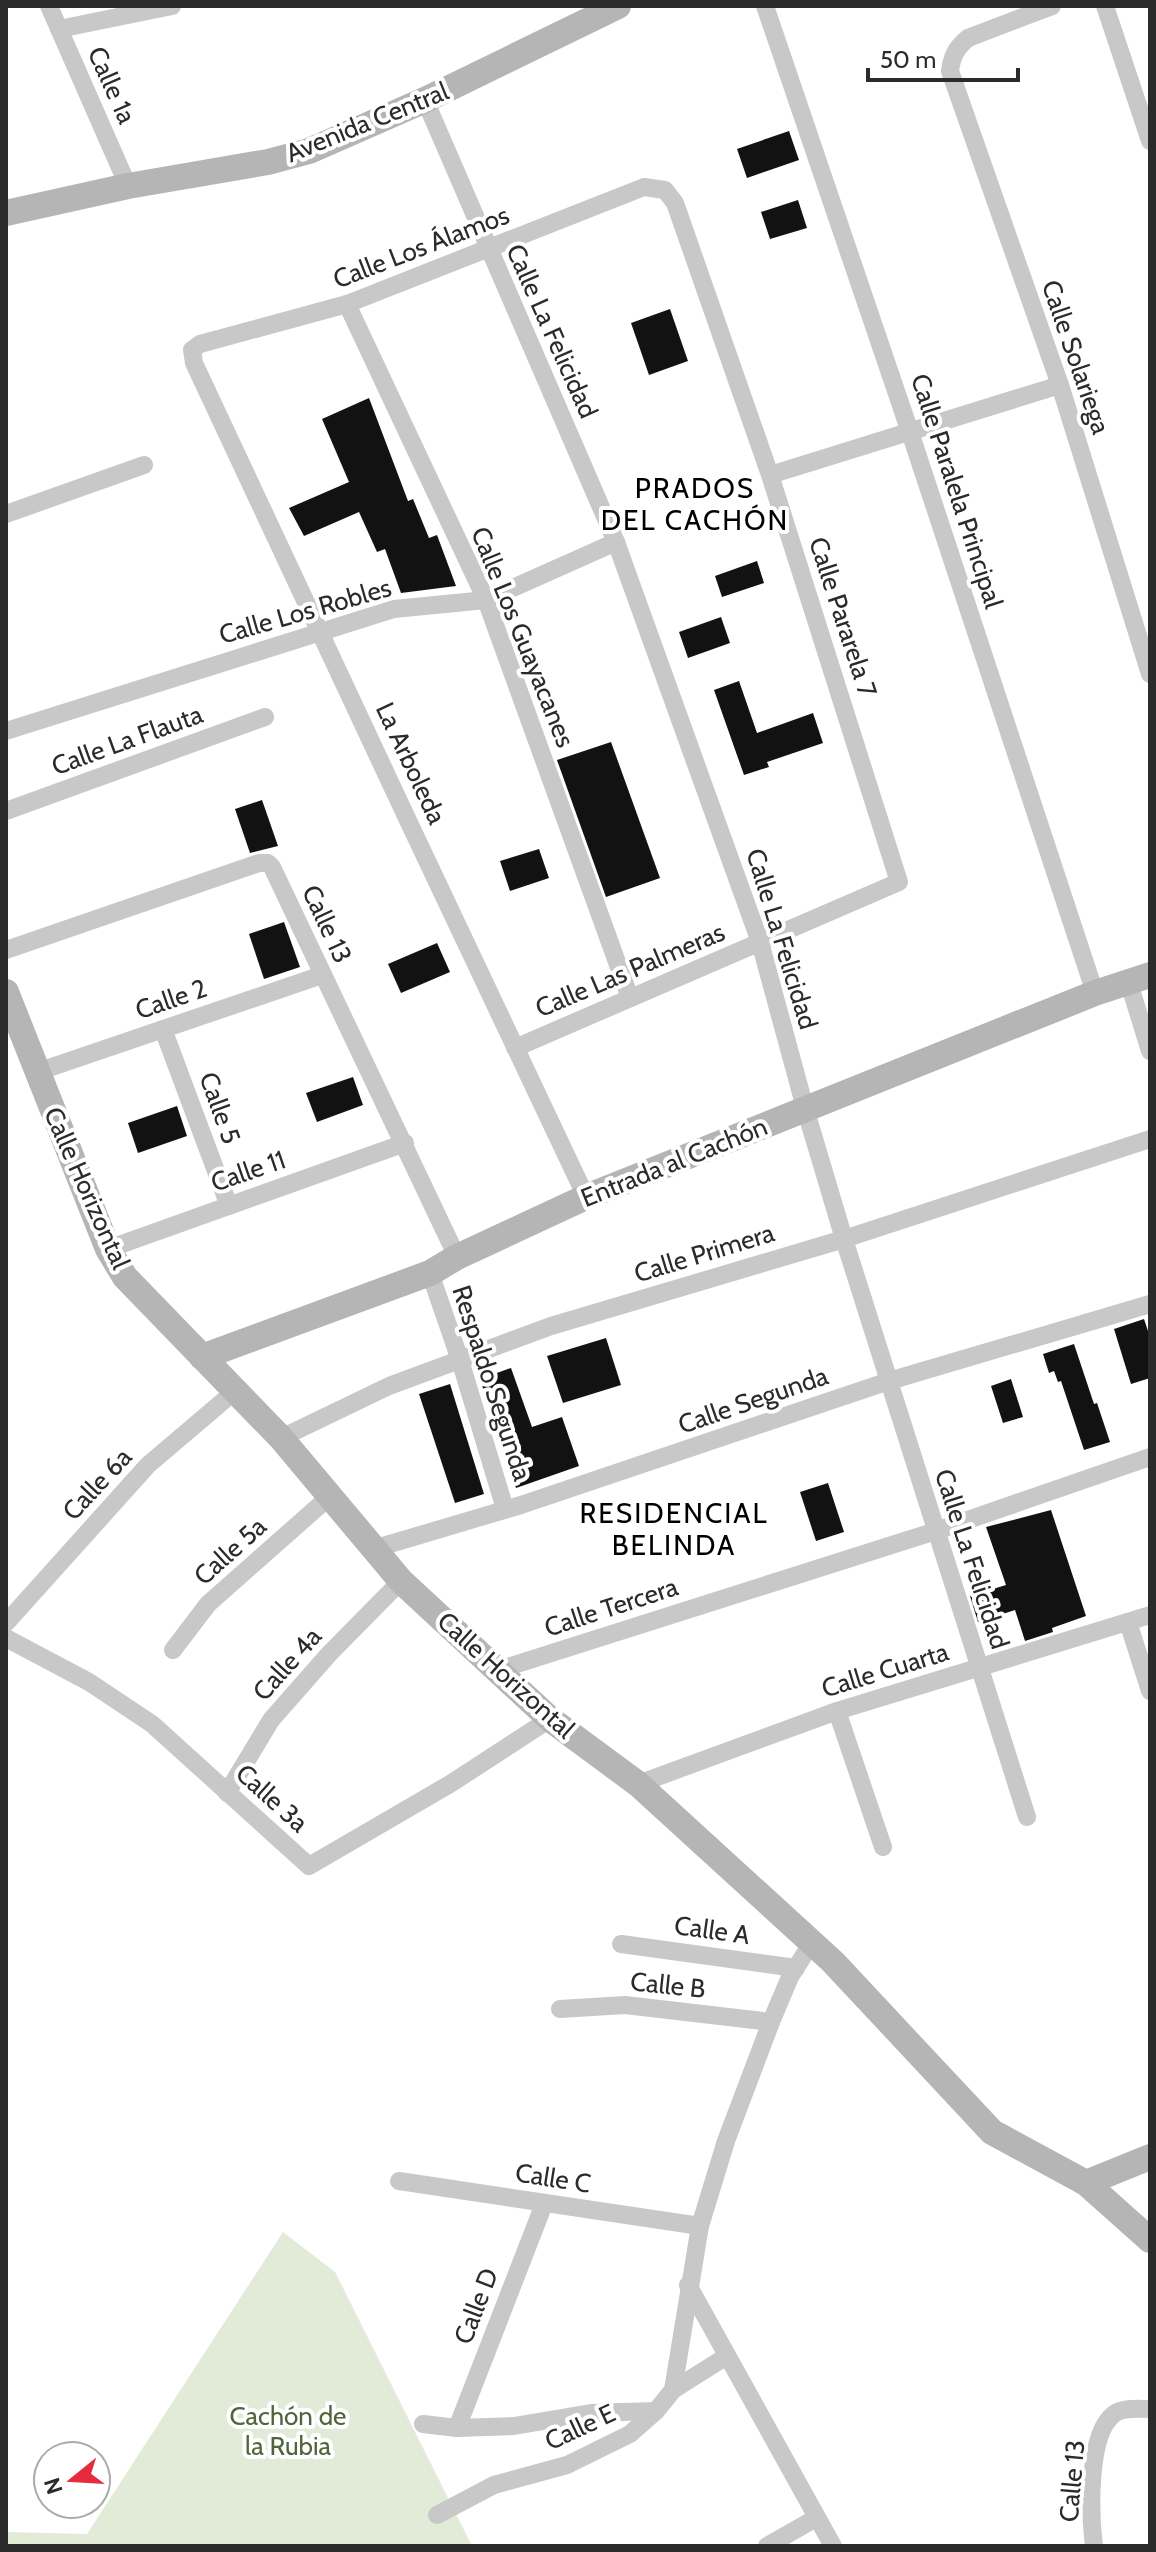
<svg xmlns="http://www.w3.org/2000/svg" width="1156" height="2552" font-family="Cabin,sans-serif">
<rect width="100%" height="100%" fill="#fff"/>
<path fill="#e2ead8" d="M283,2232L335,2272L472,2546H6V2532L87,2534Z"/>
<g fill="#121212">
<path d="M789,131L799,160L747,178L737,149Z"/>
<path d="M798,200L807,228L770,239L761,212Z"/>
<path d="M670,309L688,361L649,375L631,323Z"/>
<path d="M369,398L408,501L413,499L429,538L437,535L456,586L401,593L385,549L377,552L359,512L304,536L289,508L349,482L322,419Z"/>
<path d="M757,561L764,583L722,597L715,576Z"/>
<path d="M721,617L730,643L688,658L679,632Z"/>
<path d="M739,681L757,733L813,713L823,743L767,762L769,767L744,775L714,690Z"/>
<path d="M611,742L660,878L606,897L557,760Z"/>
<path d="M262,800L278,846L250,853L235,809Z"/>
<path d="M539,849L549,878L510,891L500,861Z"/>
<path d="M284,922L300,967L264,979L249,934Z"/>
<path d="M437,943L450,972L401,993L388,964Z"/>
<path d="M353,1077L363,1105L317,1122L306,1093Z"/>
<path d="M177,1106L187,1136L138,1153L128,1123Z"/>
<path d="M1144,1319L1150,1337V1378L1131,1384L1114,1329Z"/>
<path d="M606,1338L621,1385L563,1403L547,1356Z"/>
<path d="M1074,1344L1094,1404L1097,1403L1110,1442L1084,1450L1061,1381L1058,1382L1054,1371L1049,1373L1043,1354Z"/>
<path d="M511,1368L532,1427L562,1417L579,1466L516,1488L480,1379Z"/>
<path d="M1011,1379L1023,1417L1003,1423L991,1386Z"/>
<path d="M450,1384L484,1494L455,1503L419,1394Z"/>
<path d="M828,1483L844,1532L816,1541L800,1492Z"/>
<path d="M1051,1510L1086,1616L1052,1628L1053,1632L1025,1641L1015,1610L978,1622L970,1596L1006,1585L986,1527Z"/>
</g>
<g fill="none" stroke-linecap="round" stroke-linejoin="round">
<g stroke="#c8c8c8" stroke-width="18">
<path d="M49,6L128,186"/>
<path d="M765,6L910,432L1095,993"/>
<path d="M1052,6L968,38C956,48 952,56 950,71L1060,385L1150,674"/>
<path d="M1105,6L1150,141"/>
<path d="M59,29L172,6"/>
<path d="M425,100L616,542L760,942L805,1108L844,1239L1027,1817"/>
<path d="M347,304L486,600L630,998"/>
<path d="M770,475L1060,385"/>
<path d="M6,514L144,465"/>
<path d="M6,731L394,609L486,600L616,542"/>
<path d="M6,811L265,717"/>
<path d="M6,950L259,863H268L272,867L457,1257"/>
<path d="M1129,983L1150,1051"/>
<path d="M163,1029L229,1206"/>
<path d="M515,1048L899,882L770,475L675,203L665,190L644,187L347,304L200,344L192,350L194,363C325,641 453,920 586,1197"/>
<path d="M37,1072L322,975"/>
<path d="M108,1249L405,1143"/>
<path d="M430,1273L460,1360L505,1509"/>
<path d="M281,1438L389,1386L551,1326L844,1239L1150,1139"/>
<path d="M373,1549L521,1505L889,1381L1150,1304"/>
<path d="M1128,1622L1150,1691"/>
<path d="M6,1623L148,1465L235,1391"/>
<path d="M6,1638L89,1682L152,1724L309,1866L450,1784L550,1719"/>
<path d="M173,1650L208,1604L329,1497"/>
<path d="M498,1670L936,1531L1150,1457"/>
<path d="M837,1711L883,1847"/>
<path d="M638,1784L837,1711L1150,1615"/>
<path d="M227,1793L271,1720L329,1654L401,1581"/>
<path d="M621,1944L796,1968"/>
<path d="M560,2009L625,2005L771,2022"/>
<path d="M399,2181L700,2226"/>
<path d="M688,2285L833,2546"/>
<path d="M673,2390L700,2226L726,2141L771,2022L790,1977L811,1944"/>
<path d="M423,2424L457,2428L514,2426L591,2413L656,2411"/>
<path d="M457,2428L544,2204"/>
<path d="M437,2515L494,2485L567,2465L630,2434L656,2411L673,2390L727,2356"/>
<path d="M767,2546L816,2518"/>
<path d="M1094,2546C1090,2515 1087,2434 1114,2414C1123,2407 1139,2409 1150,2409"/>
</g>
<g stroke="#b5b5b5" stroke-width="26">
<path d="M6,213L128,186L268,162L309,151L425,100L618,6"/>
<path d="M6,992L108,1249L125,1277L281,1438L401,1581L550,1719L638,1784L833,1962L992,2132L1086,2183L1150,2240"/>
<path d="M202,1357L430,1273L457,1257L586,1197L1095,993L1150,975"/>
<path d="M1086,2183L1150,2157"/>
</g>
</g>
<g text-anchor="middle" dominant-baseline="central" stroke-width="8" stroke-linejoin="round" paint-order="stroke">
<g font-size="26" fill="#2b2b2b" stroke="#fff">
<text transform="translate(112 85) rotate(66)">Calle 1a</text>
<text transform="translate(367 122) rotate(-22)">Avenida Central</text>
<text transform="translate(421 247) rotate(-21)">Calle Los Álamos</text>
<text transform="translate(552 331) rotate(66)">Calle La Felicidad</text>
<text transform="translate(1076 357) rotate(71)">Calle Solariega</text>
<text transform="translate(957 491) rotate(72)">Calle Paralela Principal</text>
<text transform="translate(305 611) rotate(-16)">Calle Los Robles</text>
<text transform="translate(843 617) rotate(72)">Calle Pararela 7</text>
<text transform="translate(523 637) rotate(68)">Calle Los Guayacanes</text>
<text transform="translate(127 740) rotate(-20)">Calle La Flauta</text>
<text transform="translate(411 763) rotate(65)">La Arboleda</text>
<text transform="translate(327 924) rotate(65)">Calle 13</text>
<text transform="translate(782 939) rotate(73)">Calle La Felicidad</text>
<text transform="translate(630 970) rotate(-23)">Calle Las Palmeras</text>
<text transform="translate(171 999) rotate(-19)">Calle 2</text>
<text transform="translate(220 1108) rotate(70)">Calle 5</text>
<text transform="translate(674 1162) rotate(-22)">Entrada al Cachón</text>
<text transform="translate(248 1171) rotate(-19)">Calle 11</text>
<text transform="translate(87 1188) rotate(66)">Calle Horizontal</text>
<text transform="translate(704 1253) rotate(-17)">Calle Primera</text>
<text transform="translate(492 1383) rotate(72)">Respaldo Segunda</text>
<text transform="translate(753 1400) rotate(-19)">Calle Segunda</text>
<text transform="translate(97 1484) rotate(-47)">Calle 6a</text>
<text transform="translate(230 1551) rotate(-42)">Calle 5a</text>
<text transform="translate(972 1559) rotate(72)">Calle La Felicidad</text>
<text transform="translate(611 1607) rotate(-18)">Calle Tercera</text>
<text transform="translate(287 1664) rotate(-48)">Calle 4a</text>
<text transform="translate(885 1670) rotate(-17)">Calle Cuarta</text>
<text transform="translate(506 1675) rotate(42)">Calle Horizontal</text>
<text transform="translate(272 1798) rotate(42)">Calle 3a</text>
<text transform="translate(712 1930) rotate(8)">Calle A</text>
<text transform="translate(668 1985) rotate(6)">Calle B</text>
<text transform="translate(553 2178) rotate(9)">Calle C</text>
<text transform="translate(476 2306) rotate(-69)">Calle D</text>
<text transform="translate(580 2427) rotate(-25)">Calle E</text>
<text transform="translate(1072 2481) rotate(-85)">Calle 13</text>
</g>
<g font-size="26" fill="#4f663a" stroke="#fff">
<text x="288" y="2416">Cachón de<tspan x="288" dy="30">la Rubia</tspan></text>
</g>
<g font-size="28" letter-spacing="2" fill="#000" stroke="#fff">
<text x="695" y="488">PRADOS<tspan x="695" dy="32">DEL CACHÓN</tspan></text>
<text x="674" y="1513">RESIDENCIAL<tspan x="674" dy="32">BELINDA</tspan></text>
</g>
</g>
<rect width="1156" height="2552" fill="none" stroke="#2b2b2b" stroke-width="16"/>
<g transform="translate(72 2480) rotate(252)"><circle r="38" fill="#ffffff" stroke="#aaaaaa" stroke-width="2"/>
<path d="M0-6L14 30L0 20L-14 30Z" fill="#e42c3d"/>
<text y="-12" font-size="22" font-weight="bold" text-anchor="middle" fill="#2b2b2b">N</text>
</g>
<path d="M868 68v12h150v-12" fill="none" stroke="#2b2b2b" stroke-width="4"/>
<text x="880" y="68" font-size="24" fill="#2b2b2b" stroke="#ffffff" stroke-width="6" paint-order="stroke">50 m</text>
</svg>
